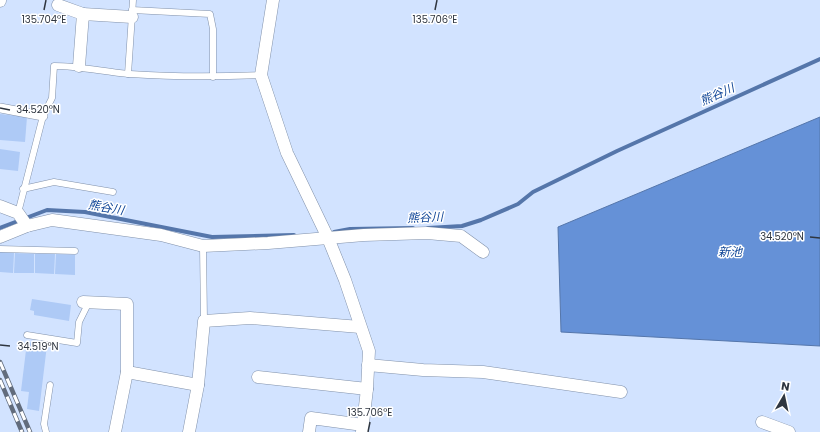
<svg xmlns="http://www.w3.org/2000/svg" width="820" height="432" font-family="Poppins,'Noto Sans JP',sans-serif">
<rect width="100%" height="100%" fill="#d2e3ff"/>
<path fill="#6591d7" stroke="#5576aa" d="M820,117V346L561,332L558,227Z"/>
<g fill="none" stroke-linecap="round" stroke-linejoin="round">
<g stroke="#5576aa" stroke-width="4">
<path d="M0,228L47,210L85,212L212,237L294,235"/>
<path d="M428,228L462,226L481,220L518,204L533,192L617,151L820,59"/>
<path d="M334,232L350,229L413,228"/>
</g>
</g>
<g fill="#aecaf6">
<path d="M0,114L27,117L25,142L0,140Z"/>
<path d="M0,149L20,152L18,171L0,169Z"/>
<path d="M0,252L14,253L13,273L0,272Z"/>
<path d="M15,253L34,254V273H14Z"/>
<path d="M35,254H55L54,274L35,273Z"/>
<path d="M56,254L75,255V275L55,274Z"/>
<path d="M32,299L71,305L69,321L34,315V311L30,310Z"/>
<path d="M27,342L47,345L39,411L27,409L29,392L21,391Z"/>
</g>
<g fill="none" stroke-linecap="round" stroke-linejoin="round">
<g stroke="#8191aa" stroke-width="7">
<g id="service">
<path d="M132,10L210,14L213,29V77"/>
<path d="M128,74L133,0"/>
<path d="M23,189L54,182L113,192"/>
<path d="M18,213L43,116L52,98L54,66C80,66 104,72 130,74C174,77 217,77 261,75"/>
<path d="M203,246L204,321"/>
<path d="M0,249L75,251"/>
<path d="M27,335L77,343L79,322L89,302"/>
<path d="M46,432L44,424L50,385"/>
</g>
</g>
<g stroke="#8191aa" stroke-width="10">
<path id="pedestrian" d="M0,108L43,116"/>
</g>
<g stroke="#8191aa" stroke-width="13">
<g id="minor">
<path d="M273,0L261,75L287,153L328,238L345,280L369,351L367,389L362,432"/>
<path d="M0,1V0"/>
<path d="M58,5L83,14"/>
<path d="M79,66L83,14L132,17"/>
<path d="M0,206L18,213L27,226"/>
<path d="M0,237L27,226L52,220L161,235L203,246L268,243L364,235L427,233L461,236L483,252"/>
<path d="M83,302L127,304V372L115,432"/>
<path d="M368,365L423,370L483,372L621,392"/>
<path d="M127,372L198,385"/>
<path d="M258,377L367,389"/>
<path d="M762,422L789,432"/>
<path d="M189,432L198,385L204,321L250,318L360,327"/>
<path d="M309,432L311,418L363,425"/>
</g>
</g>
<use href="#service" stroke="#fff" stroke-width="6"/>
<use href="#pedestrian" stroke="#fff" stroke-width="9"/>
<use href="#minor" stroke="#fff" stroke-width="12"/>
<g stroke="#626c7c" stroke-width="4.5">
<g id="rail">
<path d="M0,362L30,432"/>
<path d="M0,380L22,432"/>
</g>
</g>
<use href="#rail" stroke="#fff" stroke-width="3" stroke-dasharray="9" stroke-linecap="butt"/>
</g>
<path fill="none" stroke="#2f3640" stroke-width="1.5" d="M44,10L46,0M435,10L437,0M0,108L10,110M810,237L820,238M0,345L10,346M368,432L370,422"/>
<g text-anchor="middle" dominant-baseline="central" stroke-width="3" stroke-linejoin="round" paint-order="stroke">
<g font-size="12" font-style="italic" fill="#0f4597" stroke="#fff">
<text transform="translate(717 94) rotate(-24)">熊谷川</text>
<text transform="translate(106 207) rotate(10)">熊谷川</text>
<text transform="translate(425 217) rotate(-2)">熊谷川</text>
<text x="730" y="251">新池</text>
</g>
</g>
<g font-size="10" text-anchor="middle" fill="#2f3640" stroke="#fff" stroke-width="3" stroke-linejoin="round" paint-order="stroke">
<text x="44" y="23">135.704°E</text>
<text x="435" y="23">135.706°E</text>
<text x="38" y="113">34.520°N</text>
<text x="782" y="240">34.520°N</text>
<text x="38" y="350">34.519°N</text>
<text x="370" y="416">135.706°E</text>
</g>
<g transform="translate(784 396) rotate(9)" stroke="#ffffff" stroke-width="3" paint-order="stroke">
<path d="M0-3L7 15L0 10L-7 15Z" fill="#2f3640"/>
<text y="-6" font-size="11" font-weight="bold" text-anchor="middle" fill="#2f3640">N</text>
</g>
</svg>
